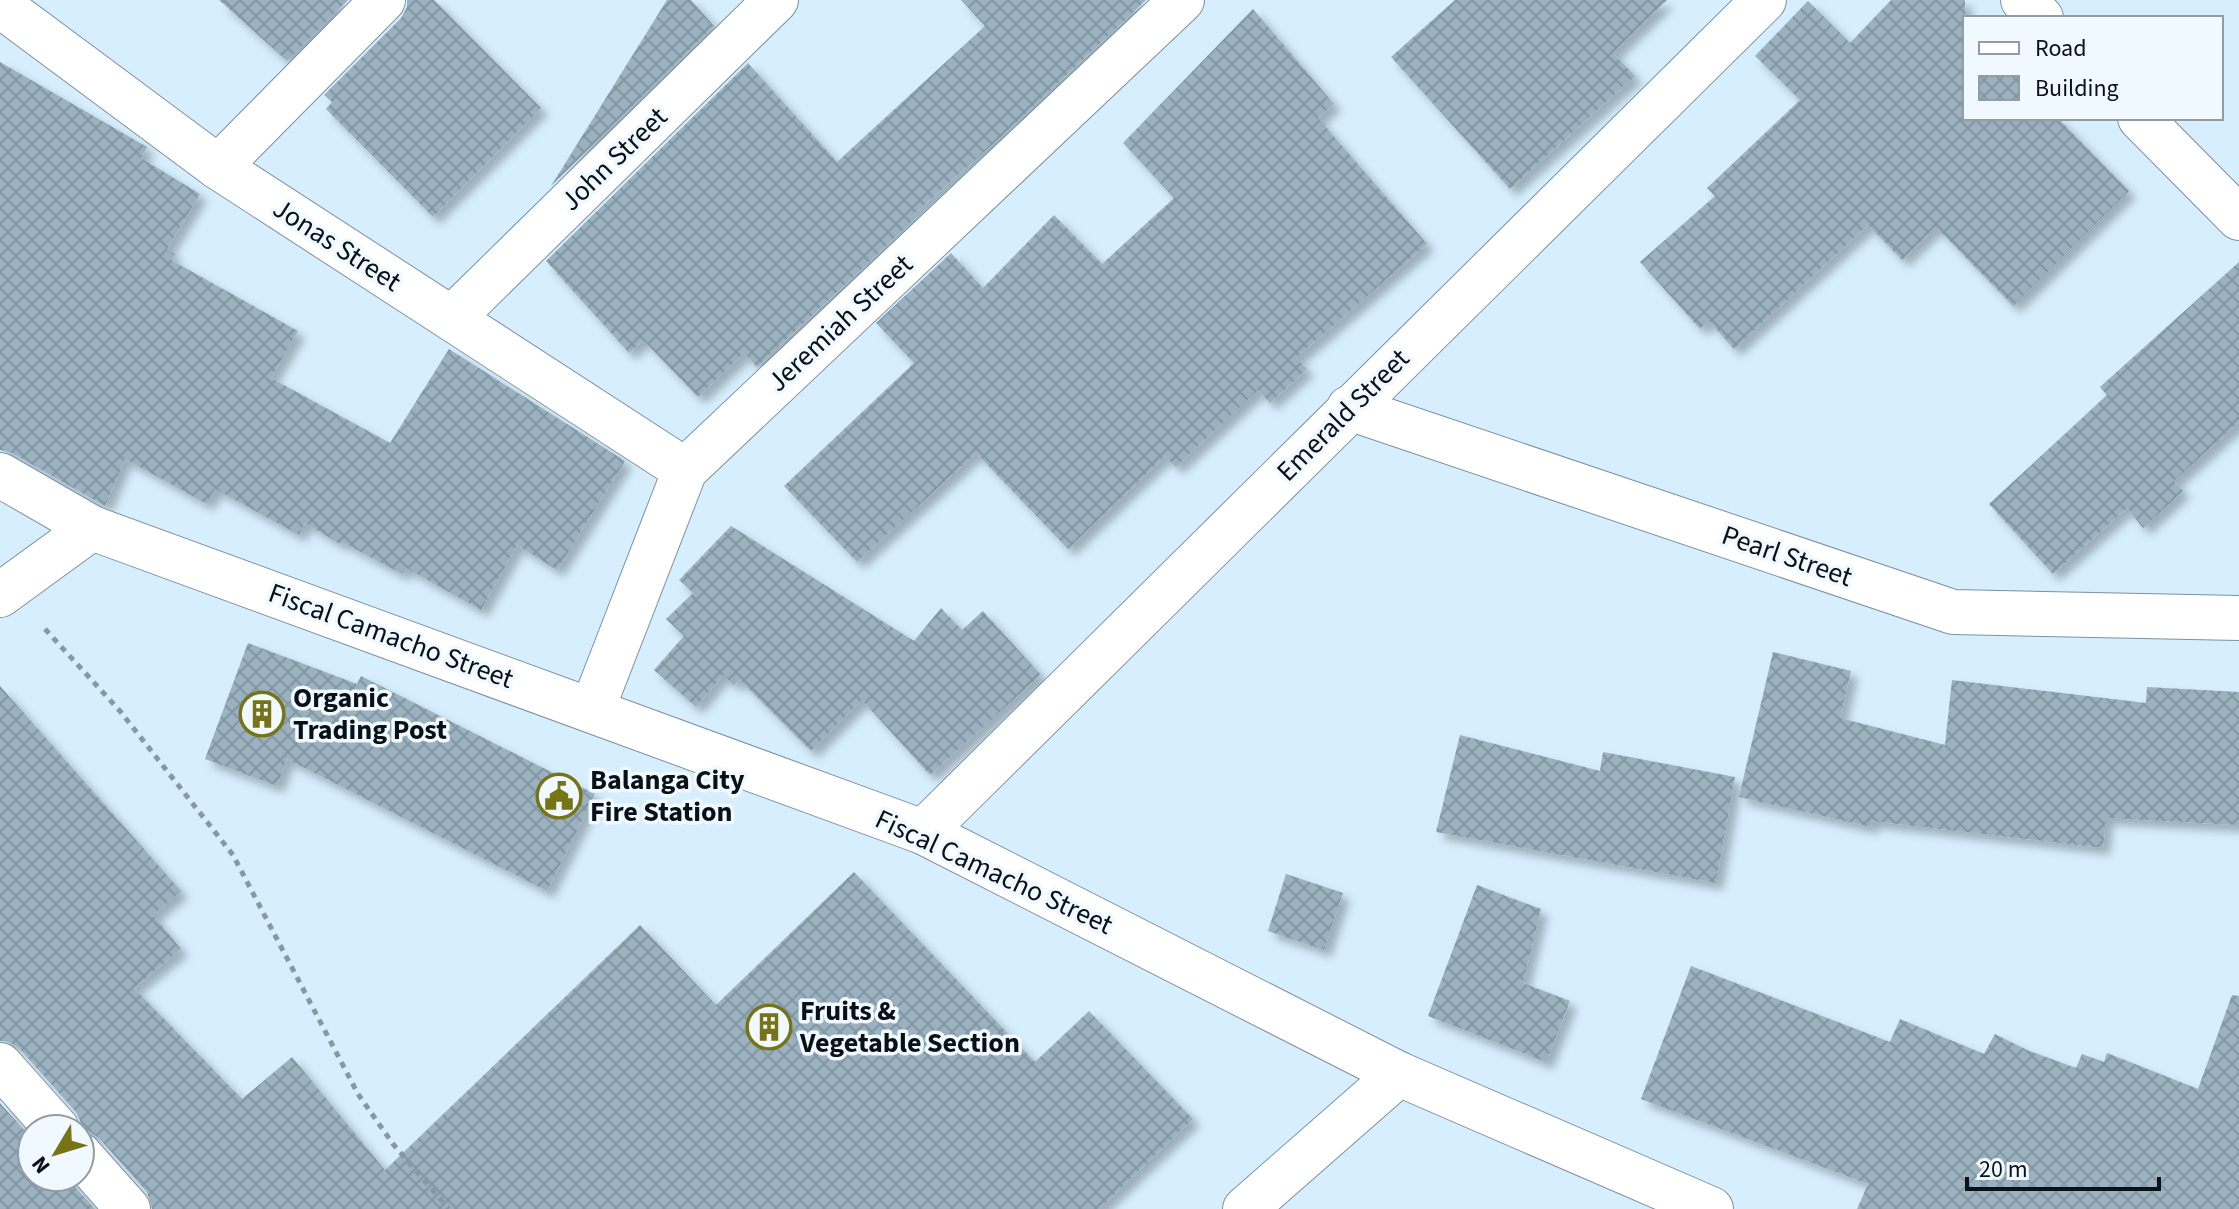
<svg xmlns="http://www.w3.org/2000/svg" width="2239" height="1209" font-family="'Source Sans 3',sans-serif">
<defs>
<pattern id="building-cross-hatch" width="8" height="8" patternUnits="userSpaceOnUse" patternTransform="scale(2)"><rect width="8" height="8" fill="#9ab1bf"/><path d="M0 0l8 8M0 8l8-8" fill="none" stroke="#8397a3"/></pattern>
<filter id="shadow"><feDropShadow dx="7" dy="7" stdDeviation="4" flood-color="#0004"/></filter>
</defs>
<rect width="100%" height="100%" fill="#d6eefd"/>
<g fill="url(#building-cross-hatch)" filter="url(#shadow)">
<path d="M219,0H348L287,61Z"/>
<path d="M407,0H434L541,108L433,217L326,109L332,102L324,95L401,18L407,7Z"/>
<path d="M667,0H691L714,26L551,186Z"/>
<path d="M961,0H1146L1002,136L914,214L917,217L757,367L744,353L698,397L643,340L629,353L546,261L748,63L837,162L985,26Z"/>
<path d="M1455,0H1667L1613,53L1635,76L1510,189L1391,57Z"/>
<path d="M1891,0H1965V118H2058L2129,191L2013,306L1936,227L1902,260L1868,225L1734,349L1709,321L1700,329L1640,262L1715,196L1707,188L1800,100L1755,56L1808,1L1850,43Z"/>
<path d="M1253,9L1334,104L1318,118L1427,244L1296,358L1307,369L1270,403L1258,390L1176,467L1165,456L1068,549L976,453L857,562L784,486L914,363L876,323L951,253L983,288L1054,215L1102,264L1174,198L1123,143Z"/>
<path d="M0,62L147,147L141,158L200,194L167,249L175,254L171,260L298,331L271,378L390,443L449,349L625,461L557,570L517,545L481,610L406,568L402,574L342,542L340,544L305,523L299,535L215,489L207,504L125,459L105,506L12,453L0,450Z"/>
<path d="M2239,262V422L2174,481L2183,491L2143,528L2127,508L2053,574L1989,504L2107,395L2100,387Z"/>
<path d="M731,526L914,641L941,608L962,630L983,611L1041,675L930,775L862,700L811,751L740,680L734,685L723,675L696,707L654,670L684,636L666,619L693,593L679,580Z"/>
<path d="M248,643L357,684L361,676L595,794L547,891L287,759L277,786L205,759Z"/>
<path d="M1773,652L1851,671L1840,718L1945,745L1952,680L2146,703L2147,687L2239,692V825L2106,818L2103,848L1872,821L1871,827L1739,797Z"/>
<path d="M0,686L181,891L153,915L181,949L134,988L242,1099L292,1057L385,1170L640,925L716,1005L854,872L1035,1062L1089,1011L1193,1119L1099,1209H152L147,1192L99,1138L89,1132L81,1131V1123L76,1112L19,1048L9,1042L0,1041Z"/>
<path d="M1460,735L1600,771L1603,752L1735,777L1716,883L1436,832Z"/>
<path d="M1286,874L1343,893L1324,950L1268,931Z"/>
<path d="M1477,885L1541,909L1523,983L1570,1001L1546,1062L1428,1016Z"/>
<path d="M1691,966L1890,1042L1900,1019L1984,1054L1995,1034L2027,1050L2076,1068L2082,1054L2104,1062L2107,1053L2198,1089L2232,995L2239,996V1209H1857L1868,1184L1641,1099Z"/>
<path d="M0,1103L32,1139V1177H66L95,1209H0Z"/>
</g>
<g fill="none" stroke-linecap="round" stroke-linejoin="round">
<g stroke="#7c92a0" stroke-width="46">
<g id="minor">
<path d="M2023,0L2041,18"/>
<path d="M0,5L218,167L685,470"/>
<path d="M2140,118L2239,218"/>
<path d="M218,167L383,0"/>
<path d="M452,318L776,0"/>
<path d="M1349,408L1953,612L2239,618"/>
<path d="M0,475L92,528L923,832L1399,1074L1711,1209"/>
<path d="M0,595L92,528"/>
<path d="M592,710L685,470L1182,0"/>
<path d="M923,832L1764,0"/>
<path d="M0,1065L57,1129"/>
<path d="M80,1155L128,1209"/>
<path d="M1245,1209L1399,1074"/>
</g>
</g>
<path stroke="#8698a3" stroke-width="5" stroke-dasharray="6 6" stroke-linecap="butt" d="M45,629L120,711L233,855L358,1094L393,1144L449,1209"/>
<use href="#minor" stroke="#fff" stroke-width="44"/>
</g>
<defs>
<g id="building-ring" transform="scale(2.3)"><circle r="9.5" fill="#eff9ff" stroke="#777317" stroke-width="1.5"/><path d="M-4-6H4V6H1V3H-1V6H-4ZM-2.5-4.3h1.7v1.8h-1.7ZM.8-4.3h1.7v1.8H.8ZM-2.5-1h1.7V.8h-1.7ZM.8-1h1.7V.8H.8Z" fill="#777317"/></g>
<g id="civic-ring" transform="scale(2.3)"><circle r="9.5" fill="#eff9ff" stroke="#777317" stroke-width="1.5"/><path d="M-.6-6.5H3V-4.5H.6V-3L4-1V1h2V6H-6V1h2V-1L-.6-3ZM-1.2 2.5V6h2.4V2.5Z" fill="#777317"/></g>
</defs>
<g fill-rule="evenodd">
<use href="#building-ring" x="262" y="714"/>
<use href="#civic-ring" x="559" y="796"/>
<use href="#building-ring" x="769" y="1027"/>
</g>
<g text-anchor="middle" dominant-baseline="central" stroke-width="7" stroke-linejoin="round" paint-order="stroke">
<g font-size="28" fill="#091116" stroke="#eff9ff">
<text transform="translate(614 159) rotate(-44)">John Street</text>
<text transform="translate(337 245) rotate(33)">Jonas Street</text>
<text transform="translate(840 323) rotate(-43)">Jeremiah Street</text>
<text transform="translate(1343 415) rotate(-45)">Emerald Street</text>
<text transform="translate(1787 556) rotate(19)">Pearl Street</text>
<text transform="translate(391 636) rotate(20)">Fiscal Camacho Street</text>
<text transform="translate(994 872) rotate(25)">Fiscal Camacho Street</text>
</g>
<g font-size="28" font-weight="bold" fill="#091116" stroke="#eff9ff" text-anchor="start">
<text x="293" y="698">Organic<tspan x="293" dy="32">Trading Post</tspan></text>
<text x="590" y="780">Balanga City<tspan x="590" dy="32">Fire Station</tspan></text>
<text x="800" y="1011">Fruits &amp;<tspan x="800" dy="32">Vegetable Section</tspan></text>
</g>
</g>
<rect x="1963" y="16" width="260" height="104" fill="#eff9ff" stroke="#939ca2" stroke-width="2"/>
<rect x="1979" y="42" width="40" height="12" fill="#ffffff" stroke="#939ca2" stroke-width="2"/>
<text x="2035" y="56" font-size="24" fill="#091116">Road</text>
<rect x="1979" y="76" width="40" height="24" fill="url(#building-cross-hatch)" stroke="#939ca2" stroke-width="2"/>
<text x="2035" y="96" font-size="24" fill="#091116">Building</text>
<g transform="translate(56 1153) rotate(232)"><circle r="38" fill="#eff9ff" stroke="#939ca2" stroke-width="2"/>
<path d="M0-6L14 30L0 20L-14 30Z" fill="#777317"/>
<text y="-12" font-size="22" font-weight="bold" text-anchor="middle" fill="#091116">N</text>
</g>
<path d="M1967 1177v12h192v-12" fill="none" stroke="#091116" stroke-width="4"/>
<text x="1979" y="1177" font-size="24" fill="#091116" stroke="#eff9ff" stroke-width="6" paint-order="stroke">20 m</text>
</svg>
